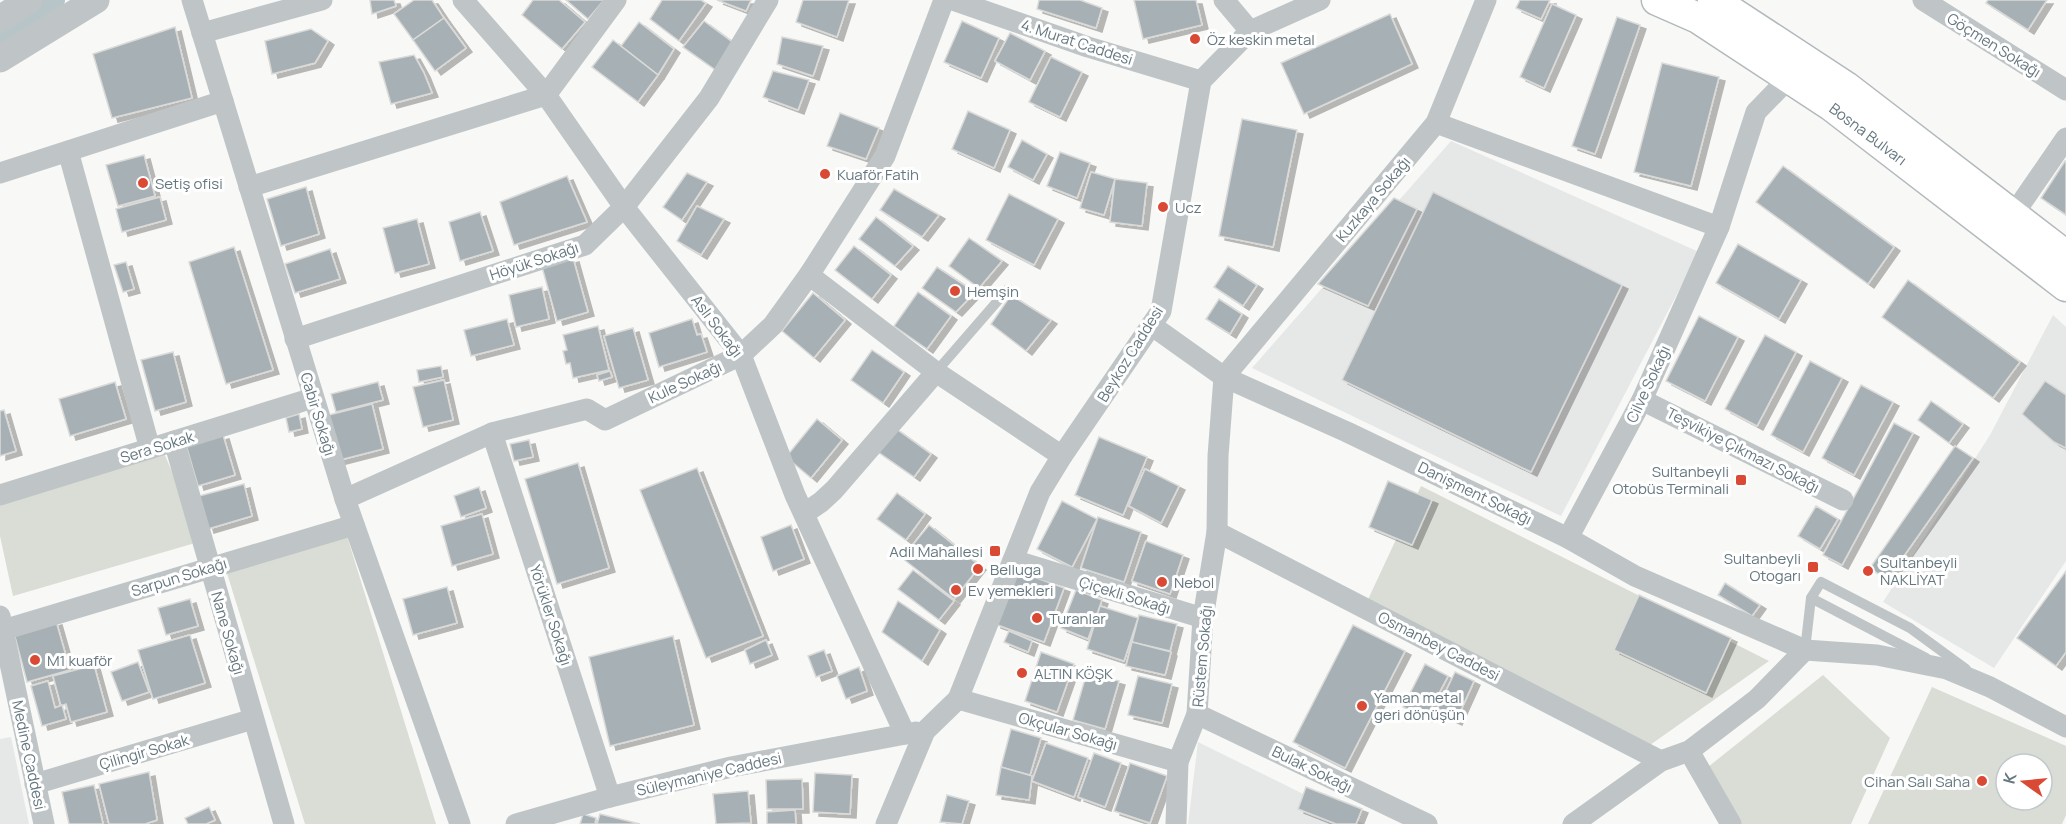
<svg xmlns="http://www.w3.org/2000/svg" width="2066" height="824" font-family="Manrope,sans-serif">
<defs>
<filter id="shadow"><feDropShadow dx="6" dy="4" stdDeviation="0" flood-color="#0004"/></filter>
</defs>
<rect width="100%" height="100%" fill="#f8f8f6"/>
<g fill="#e6e8e7">
<path d="M1451,141L1699,252L1561,516L1252,368Z"/>
<path d="M2053,315L2066,327V561L1994,668L1883,602L1990,435Z"/>
<path d="M11,737L29,824H0V739Z"/>
<path d="M1198,742L1364,824H1188Z"/>
</g>
<g fill="#d9ddd5" fill-rule="evenodd">
<path d="M160,444L202,541L13,596L0,536V495Z"/>
<path d="M1421,486L1769,661L1650,745L1364,608Z"/>
<path d="M346,533L436,824H305L226,570Z"/>
<path d="M1823,675L1890,738L1851,824H1739L1703,771Z"/>
<path d="M1932,687L2066,746V815L2062,824H1868ZM2006,764H2042V800H2006Z"/>
</g>
<g fill="none" stroke-linecap="round" stroke-linejoin="round">
<path stroke="#b8c5c8" stroke-width="24" d="M0,34L53,0"/>
</g>
<g fill="#a7b1b5" stroke="#dadad8" stroke-width="1.5" filter="url(#shadow)">
<path d="M370,0H394L396,6L372,14Z"/>
<path d="M414,0H432L444,18L413,40L394,14Z"/>
<path d="M533,0H559L585,22L562,49L522,15Z"/>
<path d="M566,0H604L588,19Z"/>
<path d="M662,0H701L706,3L679,41L650,19Z"/>
<path d="M717,0H751L746,11Z"/>
<path d="M803,0H849L837,37L796,22Z"/>
<path d="M1039,0H1080L1102,8L1096,28L1037,9Z"/>
<path d="M1134,0H1196L1202,25L1143,39Z"/>
<path d="M1520,0H1550L1541,19L1516,8Z"/>
<path d="M1988,0H2047L2028,30L1986,3Z"/>
<path d="M1552,4L1576,15L1544,88L1520,77Z"/>
<path d="M1390,14L1412,64L1304,114L1281,63Z"/>
<path d="M1617,17L1640,25L1595,154L1572,146Z"/>
<path d="M444,18L466,48L435,71L413,40Z"/>
<path d="M704,21L735,44L717,71L683,47Z"/>
<path d="M962,21L999,38L981,78L944,62Z"/>
<path d="M639,22L674,49L658,75L621,46Z"/>
<path d="M175,27L192,98L112,118L93,54Z"/>
<path d="M311,29L328,41L315,63L272,74L265,41Z"/>
<path d="M1010,33L1045,51L1030,80L995,61Z"/>
<path d="M782,37L823,46L813,76L777,64Z"/>
<path d="M613,40L658,75L638,102L592,67Z"/>
<path d="M414,55L424,73L432,93L391,104L379,62Z"/>
<path d="M1051,57L1082,72L1060,117L1029,102Z"/>
<path d="M1662,63L1719,77L1691,186L1634,172Z"/>
<path d="M773,71L809,80L798,110L763,97Z"/>
<path d="M968,111L1010,130L994,168L952,149Z"/>
<path d="M840,113L879,128L866,159L827,146Z"/>
<path d="M1242,119L1297,130L1273,247L1219,236Z"/>
<path d="M1022,140L1047,154L1033,180L1008,167Z"/>
<path d="M1060,152L1090,163L1077,198L1047,186Z"/>
<path d="M144,155L155,196L118,206L106,165Z"/>
<path d="M2065,161L2066,162V215L2041,198Z"/>
<path d="M1783,166L1894,247L1868,284L1756,202Z"/>
<path d="M1091,172L1115,179L1104,215L1080,208Z"/>
<path d="M687,173L707,182L682,220L663,207Z"/>
<path d="M567,176L587,222L514,245L500,202Z"/>
<path d="M1115,179L1147,183L1142,226L1110,222Z"/>
<path d="M306,187L319,234L281,246L267,199Z"/>
<path d="M894,189L939,215L922,237L880,210Z"/>
<path d="M1433,192L1622,285L1531,472L1342,380Z"/>
<path d="M1009,194L1058,219L1034,265L986,240Z"/>
<path d="M160,197L166,220L122,232L116,209Z"/>
<path d="M1394,198L1417,209L1368,306L1318,284Z"/>
<path d="M697,206L724,219L701,255L677,241Z"/>
<path d="M480,212L493,251L460,261L449,222Z"/>
<path d="M876,217L913,246L895,266L859,239Z"/>
<path d="M417,219L429,264L395,273L383,228Z"/>
<path d="M969,238L1002,261L979,288L949,266Z"/>
<path d="M1738,244L1801,280L1779,319L1716,283Z"/>
<path d="M854,246L891,275L872,299L835,270Z"/>
<path d="M234,247L273,370L226,384L189,262Z"/>
<path d="M330,249L340,279L295,293L285,264Z"/>
<path d="M573,258L588,312L557,321L542,267Z"/>
<path d="M126,262L134,289L123,292L114,265Z"/>
<path d="M1228,266L1257,285L1243,306L1214,287Z"/>
<path d="M937,267L975,292L956,312L922,288Z"/>
<path d="M1908,280L2020,362L1993,398L1882,317Z"/>
<path d="M542,287L549,319L516,327L509,295Z"/>
<path d="M918,292L951,316L927,349L894,326Z"/>
<path d="M813,293L845,320L814,358L782,331Z"/>
<path d="M1011,295L1051,320L1026,351L991,324Z"/>
<path d="M1219,299L1242,314L1230,334L1206,319Z"/>
<path d="M1699,316L1738,337L1705,401L1666,381Z"/>
<path d="M507,319L514,345L471,356L464,330Z"/>
<path d="M692,319L697,335L701,334L707,352L659,367L649,333Z"/>
<path d="M598,326L609,370L573,378L570,363L566,364L563,351L567,350L563,335Z"/>
<path d="M633,328L648,380L619,388L604,336Z"/>
<path d="M1765,335L1796,352L1757,426L1725,409Z"/>
<path d="M872,350L904,372L883,403L851,380Z"/>
<path d="M173,352L186,402L155,411L141,360Z"/>
<path d="M1810,361L1842,378L1803,452L1771,435Z"/>
<path d="M441,366L443,377L419,382L417,370Z"/>
<path d="M610,371L612,377L599,381L597,375Z"/>
<path d="M444,380L453,420L423,427L413,387Z"/>
<path d="M2045,381L2066,395V448L2054,442L2022,414Z"/>
<path d="M115,382L126,419L70,436L59,399Z"/>
<path d="M378,382L383,400L336,412L331,394Z"/>
<path d="M1861,385L1893,402L1854,475L1822,458Z"/>
<path d="M1931,401L1963,424L1949,443L1918,420Z"/>
<path d="M372,404L383,449L336,461L325,416Z"/>
<path d="M4,410L16,451L0,456V411Z"/>
<path d="M299,414L302,429L289,432L286,418Z"/>
<path d="M817,419L842,440L811,478L786,457Z"/>
<path d="M1894,423L1913,433L1842,565L1823,555Z"/>
<path d="M895,428L931,454L914,477L878,452Z"/>
<path d="M223,435L235,475L198,486L186,445Z"/>
<path d="M1099,437L1147,457L1123,515L1075,495Z"/>
<path d="M529,440L533,457L514,461L510,444Z"/>
<path d="M1955,446L1973,458L1887,580L1870,568Z"/>
<path d="M578,463L609,568L557,584L525,479Z"/>
<path d="M697,468L763,636L706,658L640,490Z"/>
<path d="M1145,469L1179,486L1161,523L1129,506Z"/>
<path d="M1388,481L1432,500L1412,545L1369,527Z"/>
<path d="M244,484L252,516L208,529L199,496Z"/>
<path d="M479,487L486,508L461,517L454,496Z"/>
<path d="M897,493L925,514L906,540L877,519Z"/>
<path d="M1062,501L1097,519L1072,567L1037,549Z"/>
<path d="M1816,506L1838,519L1820,549L1798,536Z"/>
<path d="M482,514L493,554L452,566L441,526Z"/>
<path d="M1098,517L1141,532L1124,582L1081,568Z"/>
<path d="M791,525L804,559L773,571L761,537Z"/>
<path d="M929,525L980,566L954,599L902,558Z"/>
<path d="M1146,541L1183,555L1170,594L1132,581Z"/>
<path d="M913,570L954,601L939,620L898,589Z"/>
<path d="M1015,570L1064,588L1044,642L995,624Z"/>
<path d="M2066,571V652L2056,666L2017,638Z"/>
<path d="M1725,583L1760,605L1752,616L1718,595Z"/>
<path d="M447,587L457,623L413,635L403,599Z"/>
<path d="M1076,590L1102,600L1088,639L1061,628Z"/>
<path d="M1639,595L1731,638L1706,693L1614,650Z"/>
<path d="M190,599L198,626L166,635L158,608Z"/>
<path d="M898,601L940,630L922,661L882,632Z"/>
<path d="M1100,606L1138,618L1124,661L1087,649Z"/>
<path d="M1139,615L1177,624L1170,651L1132,642Z"/>
<path d="M56,621L70,670L27,682L14,633Z"/>
<path d="M1353,625L1405,651L1345,768L1293,742Z"/>
<path d="M1009,631L1032,641L1028,652L1004,642Z"/>
<path d="M190,635L205,683L153,699L138,650Z"/>
<path d="M673,636L694,725L610,746L589,657Z"/>
<path d="M766,640L772,655L750,664L745,650Z"/>
<path d="M1132,642L1171,652L1165,675L1126,666Z"/>
<path d="M824,650L832,671L816,677L808,656Z"/>
<path d="M1041,652L1074,664L1057,712L1025,701Z"/>
<path d="M138,662L149,692L122,701L111,672Z"/>
<path d="M1425,664L1448,676L1426,718L1403,707Z"/>
<path d="M94,665L107,712L71,722L66,704L61,706L53,676Z"/>
<path d="M859,667L867,691L846,699L837,676Z"/>
<path d="M1087,672L1119,681L1105,729L1073,720Z"/>
<path d="M1455,672L1474,681L1456,721L1436,712Z"/>
<path d="M1138,676L1172,684L1162,723L1128,715Z"/>
<path d="M48,681L55,708L62,705L66,719L42,726L31,686Z"/>
<path d="M1011,729L1041,738L1030,775L1001,767Z"/>
<path d="M1046,743L1088,758L1074,797L1032,781Z"/>
<path d="M1094,753L1121,763L1105,807L1078,797Z"/>
<path d="M1130,763L1167,776L1150,823L1114,811Z"/>
<path d="M1001,767L1032,776L1029,800L996,795Z"/>
<path d="M149,772L157,820L145,824H109L99,784Z"/>
<path d="M815,773L852,775L850,814L813,812Z"/>
<path d="M802,779L803,809H767L766,780Z"/>
<path d="M94,785L103,824H69L62,792Z"/>
<path d="M1306,787L1362,809L1356,824H1336L1298,809Z"/>
<path d="M748,791L751,823L716,824L713,794Z"/>
<path d="M947,795L969,801L962,824L940,822Z"/>
<path d="M209,807L215,820L206,824H188L185,818Z"/>
<path d="M795,810L796,824H767V812Z"/>
<path d="M583,814L596,818L595,824H580Z"/>
<path d="M600,814L640,824H597Z"/>
</g>
<g fill="none" stroke-linecap="round" stroke-linejoin="round">
<g stroke="#b2b9bc" stroke-width="33">
<g id="secondary">
<path d="M1657,0L1698,18L1832,106L2066,286"/>
<path d="M1713,0L1846,87L2066,256"/>
</g>
</g>
<g stroke="#bfc5c7" stroke-width="10">
<path d="M936,372L1008,289"/>
<path d="M1811,598L1926,658"/>
<path d="M1805,650L1811,598L1821,582L1910,628L1966,669"/>
</g>
<g stroke="#bfc5c7" stroke-width="21">
<path d="M192,0L345,499L460,824"/>
<path d="M463,0L546,95L624,207L741,355L795,495L905,734"/>
<path d="M953,0L1088,47L1201,81"/>
<path d="M1224,0L1250,31"/>
<path d="M1923,0L2066,90"/>
<path d="M202,33L322,0"/>
<path d="M1436,123L1719,227L1756,112L1789,78"/>
<path d="M68,151L150,449"/>
<path d="M0,173L223,101"/>
<path d="M249,187L546,95L616,0"/>
<path d="M2013,215L2066,138"/>
<path d="M809,275L936,372L1062,456"/>
<path d="M1151,325L1224,377L1347,432L1568,538L1635,576L1805,650L1877,655L1947,669L1990,687L2066,727"/>
<path d="M295,339L585,245L624,207L709,98L768,0"/>
<path d="M1642,400L1843,500"/>
<path d="M492,433L610,797"/>
<path d="M174,441L284,824"/>
<path d="M0,495L313,398"/>
<path d="M345,499L492,433L587,409L605,420L741,355L773,325L809,275L885,156L944,0"/>
<path d="M805,513L821,502L834,490L936,372"/>
<path d="M1217,532L1661,761"/>
<path d="M1568,538L1642,400L1719,227"/>
<path d="M1013,560L1203,618"/>
<path d="M0,616L44,824"/>
<path d="M3,630L354,525"/>
<path d="M958,699L1178,762"/>
<path d="M1197,714L1427,824"/>
<path d="M1689,751L1731,824"/>
<path d="M35,784L253,719"/>
<path d="M516,824L610,797L731,767L916,732"/>
<path d="M886,824L925,731L958,699L1040,492L1062,456L1161,311L1201,81L1250,31L1320,0"/>
<path d="M1176,824L1178,762L1197,714L1203,618L1217,532L1218,456L1224,377L1436,123L1486,0"/>
<path d="M1573,824L1661,761L1689,751L1757,699L1805,650"/>
</g>
<g stroke="#bfc5c7" stroke-width="27">
<path d="M0,19L29,0"/>
<path d="M0,59L96,0"/>
</g>
<use href="#secondary" stroke="#fff" stroke-width="30"/>
</g>
<g fill="#da4934" stroke="#fff" stroke-width="2">
<circle cx="1195" cy="39" r="6"/>
<circle cx="825" cy="174" r="6"/>
<circle cx="143" cy="183" r="6"/>
<circle cx="1163" cy="207" r="6"/>
<circle cx="955" cy="291" r="6"/>
<rect x="1735" y="474" width="12" height="12" rx="3"/>
<rect x="989" y="545" width="12" height="12" rx="3"/>
<rect x="1807" y="561" width="12" height="12" rx="3"/>
<circle cx="978" cy="569" r="6"/>
<circle cx="1868" cy="571" r="6"/>
<circle cx="1162" cy="582" r="6"/>
<circle cx="956" cy="590" r="6"/>
<circle cx="1037" cy="618" r="6"/>
<circle cx="35" cy="660" r="6"/>
<circle cx="1022" cy="673" r="6"/>
<circle cx="1362" cy="706" r="6"/>
<circle cx="1982" cy="781" r="6"/>
</g>
<g text-anchor="middle" dominant-baseline="central" stroke-width="6" stroke-linejoin="round" paint-order="stroke">
<g font-size="15" fill="#65777f" stroke="#fff" text-anchor="start">
<text x="1207" y="39">Öz keskin metal</text>
<text x="837" y="174">Kuaför Fatih</text>
<text x="155" y="183">Setiş ofisi</text>
<text x="1175" y="207">Ucz</text>
<text x="967" y="291">Hemşin</text>
<text x="1729" y="471" text-anchor="end">Sultanbeyli<tspan x="1729" dy="17">Otobüs Terminali</tspan></text>
<text x="983" y="551" text-anchor="end">Adil Mahallesi</text>
<text x="1801" y="558" text-anchor="end">Sultanbeyli<tspan x="1801" dy="17">Otogarı</tspan></text>
<text x="1880" y="562">Sultanbeyli<tspan x="1880" dy="17">NAKLİYAT</tspan></text>
<text x="990" y="569">Belluga</text>
<text x="1174" y="582">Nebol</text>
<text x="968" y="590">Ev yemekleri</text>
<text x="1049" y="618">Turanlar</text>
<text x="47" y="660">M1 kuaför</text>
<text x="1034" y="673">ALTIN KÖŞK</text>
<text x="1374" y="697">Yaman metal<tspan x="1374" dy="17">geri dönüşün</tspan></text>
<text x="1970" y="781" text-anchor="end">Cihan Salı Saha</text>
</g>
<g font-size="15" fill="#65777f" stroke="#fff">
<text transform="translate(1077 42) rotate(18)">4. Murat Caddesi</text>
<text transform="translate(1994 45) rotate(32)">Göçmen Sokağı</text>
<text transform="translate(1868 134) rotate(37)">Bosna Bulvarı</text>
<text transform="translate(1373 199) rotate(-50)">Kuzkaya Sokağı</text>
<text transform="translate(534 261) rotate(-18)">Höyük Sokağı</text>
<text transform="translate(717 326) rotate(53)">Aslı Sokağı</text>
<text transform="translate(1130 354) rotate(-58)">Beykoz Caddesi</text>
<text transform="translate(685 382) rotate(-25)">Kule Sokağı</text>
<text transform="translate(1648 384) rotate(-65)">Cilve Sokağı</text>
<text transform="translate(318 414) rotate(73)">Cabir Sokağı</text>
<text transform="translate(157 447) rotate(-17)">Sera Sokak</text>
<text transform="translate(1743 450) rotate(27)">Teşvikiye Çıkmazı Sokağı</text>
<text transform="translate(1475 493) rotate(26)">Danişment Sokağı</text>
<text transform="translate(179 577) rotate(-17)">Sarpun Sokağı</text>
<text transform="translate(1125 595) rotate(17)">Çiçekli Sokağı</text>
<text transform="translate(551 615) rotate(72)">Yörükler Sokağı</text>
<text transform="translate(228 633) rotate(74)">Nane Sokağı</text>
<text transform="translate(1439 646) rotate(27)">Osmanbey Caddesi</text>
<text transform="translate(1202 656) rotate(-85)">Rüstem Sokağı</text>
<text transform="translate(1068 731) rotate(16)">Okçular Sokağı</text>
<text transform="translate(144 752) rotate(-16)">Çilingir Sokak</text>
<text transform="translate(29 755) rotate(78)">Medine Caddesi</text>
<text transform="translate(1312 769) rotate(26)">Bulak Sokağı</text>
<text transform="translate(709 774) rotate(-13)">Süleymaniye Caddesi</text>
</g>
</g>
<g transform="translate(2024 782) rotate(285)"><circle r="28" fill="#ffffff" stroke="#c1c9cc" stroke-width="1.5"/>
<path d="M0-4.5L10 22L0 15L-10 22Z" fill="#da4934"/>
<text y="-9" font-size="16" font-weight="bold" text-anchor="middle" fill="#65777f">K</text>
</g>
</svg>
